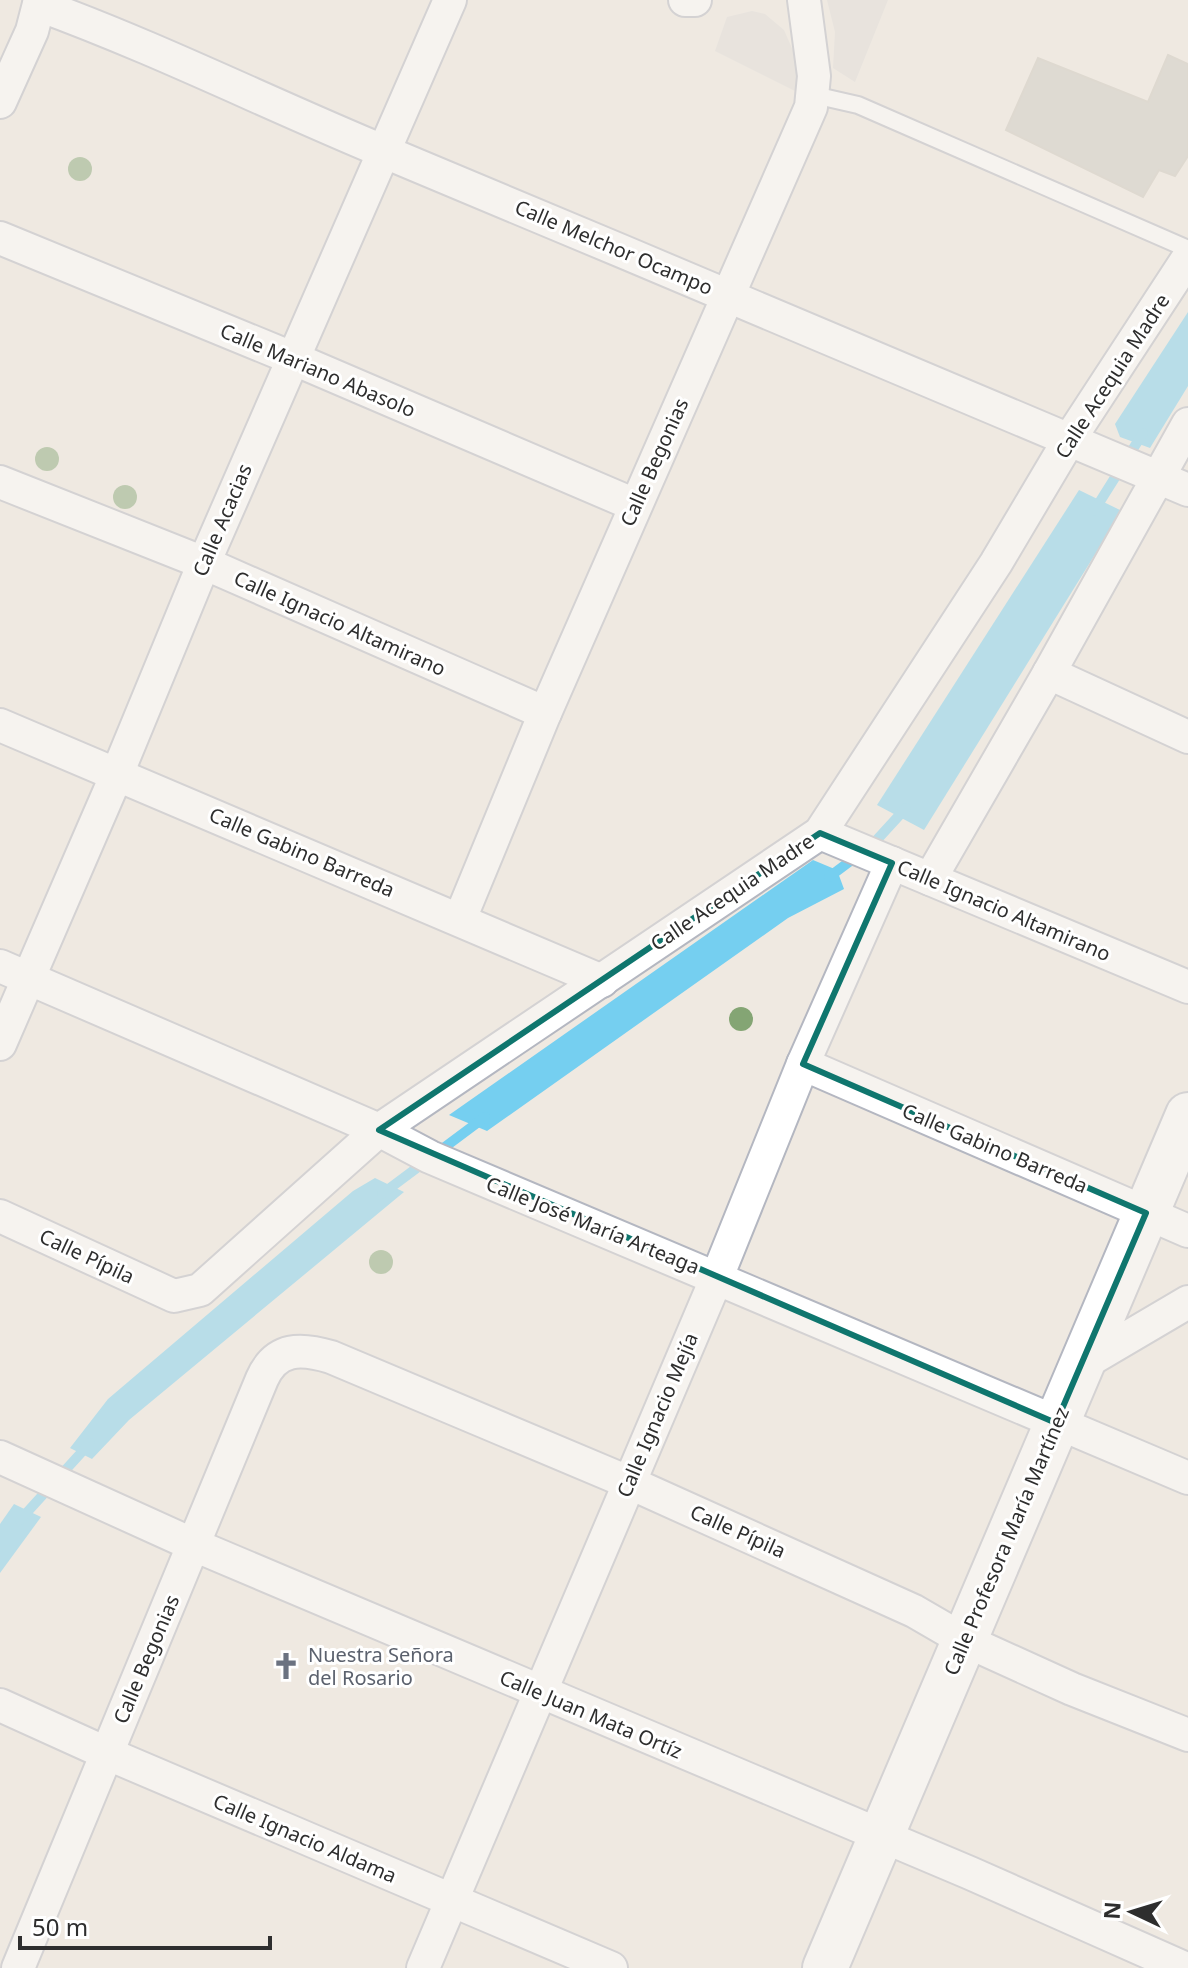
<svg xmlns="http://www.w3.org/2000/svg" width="1188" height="1968" font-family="'Noto Sans',sans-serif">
<rect width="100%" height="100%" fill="#efe9e1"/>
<g fill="#dfdcd8">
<path d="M827,0H888L855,82L833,68L835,32Z"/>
<path d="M752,11L765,14L784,30L798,62L795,91L715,51L727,17Z"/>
</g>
<g fill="#75cff0">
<path d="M1188,312V386L1150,448L1120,437L1115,424Z"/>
<path d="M1079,490L1122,511L924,830L877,805Z"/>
<path d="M813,860L837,870L844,889L788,918L487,1131L449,1115Z"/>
<path d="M375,1178L404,1192L129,1420L92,1459L70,1448L108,1399L353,1191Z"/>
<path d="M14,1504L41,1517L0,1573V1524Z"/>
</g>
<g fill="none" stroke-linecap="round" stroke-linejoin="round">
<g stroke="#75cff0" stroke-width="10">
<path d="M1094,511L1143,433"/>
<path d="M829,877L873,844L906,808"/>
<path d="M382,1194L485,1117"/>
<path d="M20,1520L90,1443"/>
</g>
</g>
<path fill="#cbc7bf" stroke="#cbc5ba" stroke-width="2" d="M1168,55L1188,64V156L1175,176L1159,170L1143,197L1006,130L1038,58L1148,102Z"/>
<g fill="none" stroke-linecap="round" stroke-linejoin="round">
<g stroke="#b4b7c1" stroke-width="20">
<path id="lane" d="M814,95L858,105L1188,249"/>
</g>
<g stroke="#b4b7c1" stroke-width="36">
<g id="street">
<path d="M685,0H695"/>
<path d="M39,5C157,48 269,104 385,152C653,264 921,377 1188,490"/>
<path d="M0,102L32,31L40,0"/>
<path d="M0,238L292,358L635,505"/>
<path d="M0,482L204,563L545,713"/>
<path d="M1049,673L1188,737"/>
<path d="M0,725L602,981"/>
<path d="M820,833L1188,987"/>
<path d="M930,879L1049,673L1188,424"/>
<path d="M460,919L545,713L811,107L814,76L804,0"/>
<path d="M0,966L379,1130L430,1157L1188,1478"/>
<path d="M0,1044L117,774L204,563L450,0"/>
<path d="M803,1064L1188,1231"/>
<path d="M0,1216L174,1296L200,1290L379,1130L820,833L996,563L1069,440L1188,258"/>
<path d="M1081,1365L1188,1302"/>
<path d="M0,1457L194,1545L970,1873L1184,1968"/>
<path d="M0,1705L106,1753L611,1968"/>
<path d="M18,1968L262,1379C276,1347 301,1348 331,1357L628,1482L914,1611L964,1640L1072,1689L1188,1735"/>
<path d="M423,1968L717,1277L803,1064L892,863"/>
</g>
</g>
<g stroke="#b4b7c1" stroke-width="48">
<path id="secondary" d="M825,1968L1188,1115"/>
</g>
<use href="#lane" stroke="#fff" stroke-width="16"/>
<use href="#street" stroke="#fff" stroke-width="32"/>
<use href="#secondary" stroke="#fff" stroke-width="44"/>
</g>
<g fill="#84a574">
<circle cx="80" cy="169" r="12"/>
<circle cx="47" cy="459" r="12"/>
<circle cx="125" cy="497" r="12"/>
<circle cx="741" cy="1019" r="12"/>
<circle cx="381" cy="1262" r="12"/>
</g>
<path d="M0 0H1188V1968H0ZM820,833L892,863L803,1064L1146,1213L1056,1423L379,1130Z" fill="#efe9e1" fill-opacity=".55" fill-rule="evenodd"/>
<path fill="none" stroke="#0f766e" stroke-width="6" stroke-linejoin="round" d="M820,833L892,863L803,1064L1146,1213L1056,1423L379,1130Z"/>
<defs>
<g id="church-bare" transform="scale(2.16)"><path d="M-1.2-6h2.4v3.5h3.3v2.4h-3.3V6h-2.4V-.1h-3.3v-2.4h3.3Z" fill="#6b7280" stroke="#fff" stroke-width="2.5" paint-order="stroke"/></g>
</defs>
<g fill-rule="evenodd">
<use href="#church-bare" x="286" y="1666"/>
</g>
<g text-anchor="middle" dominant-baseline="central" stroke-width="6" stroke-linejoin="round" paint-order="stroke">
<g font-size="20" fill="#2e2e2e" stroke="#fff">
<text transform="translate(614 247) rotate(23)">Calle Melchor Ocampo</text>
<text transform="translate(318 370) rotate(23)">Calle Mariano Abasolo</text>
<text transform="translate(1112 376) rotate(-57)">Calle Acequia Madre</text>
<text transform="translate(654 462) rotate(-66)">Calle Begonias</text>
<text transform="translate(222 520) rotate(-67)">Calle Acacias</text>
<text transform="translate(340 623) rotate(24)">Calle Ignacio Altamirano</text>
<text transform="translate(302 852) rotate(23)">Calle Gabino Barreda</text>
<text transform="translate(732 892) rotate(-34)">Calle Acequia Madre</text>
<text transform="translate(1004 910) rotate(23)">Calle Ignacio Altamirano</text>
<text transform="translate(995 1148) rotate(23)">Calle Gabino Barreda</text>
<text transform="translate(593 1225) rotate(22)">Calle José María Arteaga</text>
<text transform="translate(87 1256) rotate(25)">Calle Pípila</text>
<text transform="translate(657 1415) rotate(-67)">Calle Ignacio Mejía</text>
<text transform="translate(738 1531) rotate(24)">Calle Pípila</text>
<text transform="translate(1006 1541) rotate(-67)">Calle Profesora María Martínez</text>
<text transform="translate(146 1659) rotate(-67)">Calle Begonias</text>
<text transform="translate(591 1714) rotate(23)">Calle Juan Mata Ortíz</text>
<text transform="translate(305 1838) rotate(23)">Calle Ignacio Aldama</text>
</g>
<g font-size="20" fill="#5b616d" stroke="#fff" text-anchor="start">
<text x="308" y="1654">Nuestra Señora<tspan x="308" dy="23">del Rosario</tspan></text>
</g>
</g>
<g transform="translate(1132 1912) rotate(274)" stroke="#ffffff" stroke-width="6" paint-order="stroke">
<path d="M0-6L14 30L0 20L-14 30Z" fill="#2e2e2e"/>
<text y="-12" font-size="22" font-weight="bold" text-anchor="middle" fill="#2e2e2e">N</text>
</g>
<path d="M20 1936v12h250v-12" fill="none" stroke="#2e2e2e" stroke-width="4"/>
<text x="32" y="1936" font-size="24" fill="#2e2e2e" stroke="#ffffff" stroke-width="6" paint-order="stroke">50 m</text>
</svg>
